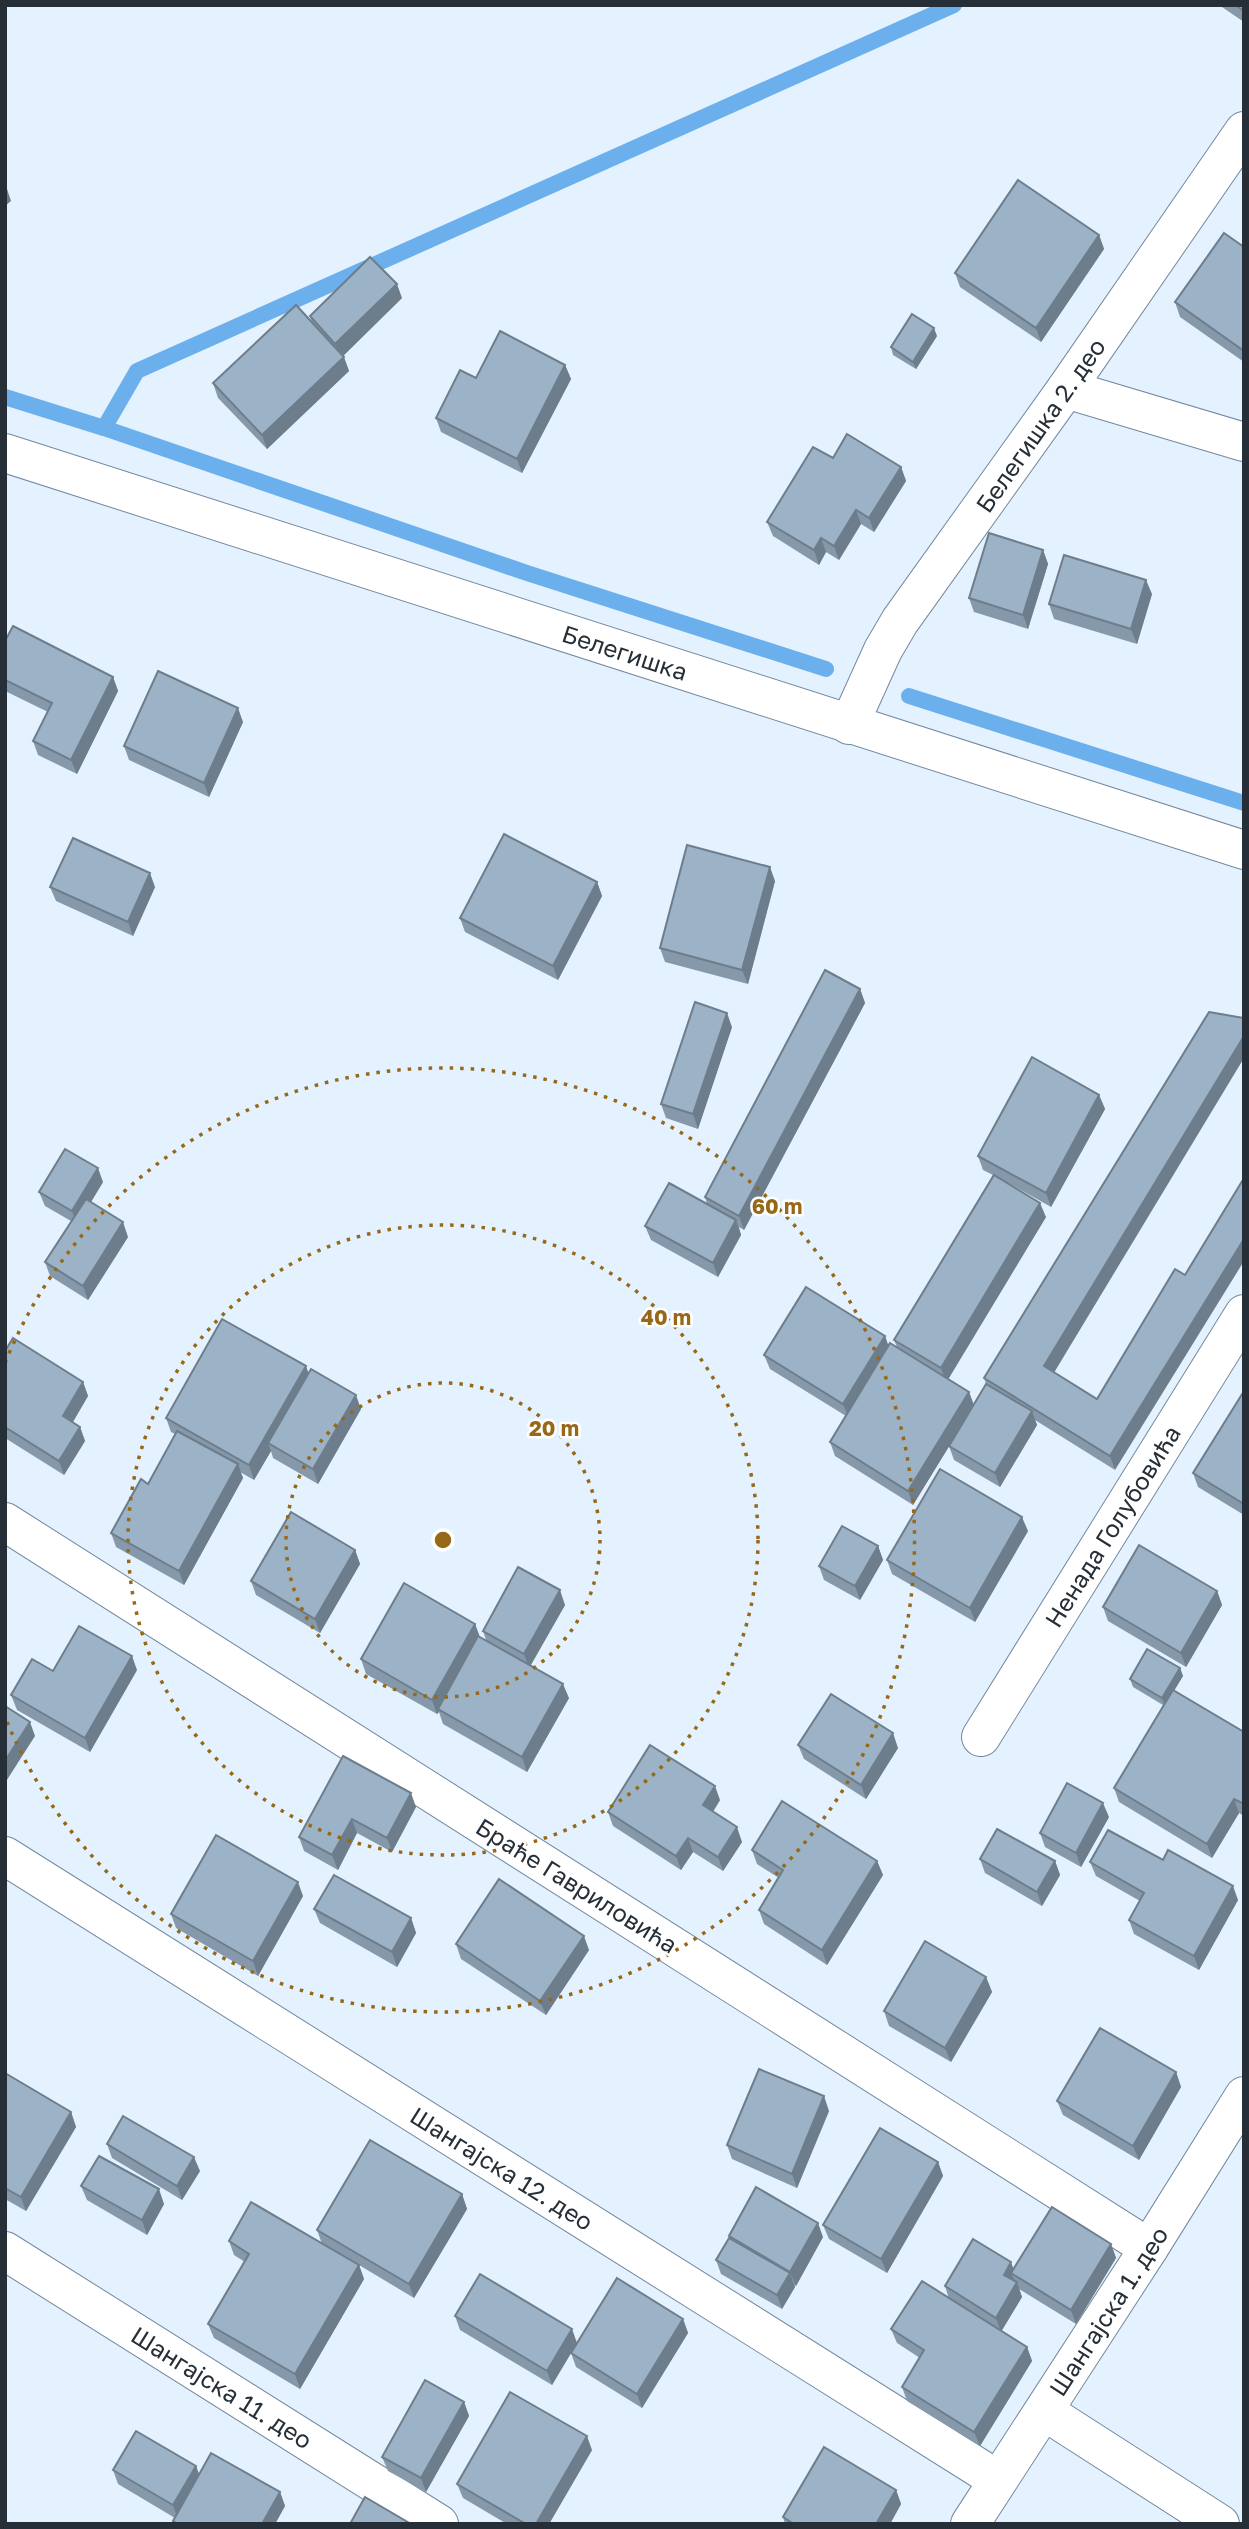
<svg xmlns="http://www.w3.org/2000/svg" width="1249" height="2529" font-family="'Golos Text',sans-serif">
<rect width="100%" height="100%" fill="#e4f2ff"/>
<g fill="none" stroke-linecap="round" stroke-linejoin="round">
<g stroke="#6bb0ed" stroke-width="16">
<path d="M5,397L104,428L527,573L826,669"/>
<path d="M104,428L137,371L954,5"/>
<path d="M909,696L1244,803"/>
</g>
<g stroke="#74899e" stroke-width="40">
<g id="minor">
<path d="M1066,389L1244,442"/>
<path d="M5,453L1244,850"/>
<path d="M849,725L883,650L900,621L1066,389L1244,131"/>
<path d="M5,1522L1149,2248"/>
<path d="M981,1737L1244,1314"/>
<path d="M5,1856L998,2480"/>
<path d="M5,2251L439,2524"/>
<path d="M1044,2411L1220,2524"/>
<path d="M970,2524L1149,2248L1244,2096"/>
</g>
</g>
<use href="#minor" stroke="#fff" stroke-width="38"/>
</g>
<g fill="#8699ab">
<path d="M1219,5H1244V22Z"/>
<path d="M1099,235L1104,249L1041,342L960,287L955,273Z"/>
<path d="M1244,247V362L1180,317L1175,302Z"/>
<path d="M402,298L343,356L349,371L267,449L218,398L213,383L312,322L310,316Z"/>
<path d="M937,336L916,369L893,355L891,347Z"/>
<path d="M565,365L571,379L522,473L441,432L436,418Z"/>
<path d="M833,458L901,467L906,481L874,532L861,524L839,560L826,552L819,565L773,536L767,522Z"/>
<path d="M1043,550L1048,564L1028,629L974,612L969,598Z"/>
<path d="M1152,594L1137,644L1054,619L1049,604Z"/>
<path d="M5,641L113,677L118,691L77,774L38,755L33,741L48,712L5,691Z"/>
<path d="M243,722L209,797L129,760L124,746Z"/>
<path d="M775,881L748,984L665,962L660,948Z"/>
<path d="M597,882L602,896L558,980L465,932L460,918Z"/>
<path d="M50,887H155L133,936L56,901Z"/>
<path d="M860,989L865,1003L744,1230L739,1227L741,1235L718,1277L651,1240L645,1226L707,1204L705,1197Z"/>
<path d="M732,1027L698,1129L666,1118L661,1104Z"/>
<path d="M1099,1095L1105,1109L1051,1207L1010,1184L1046,1217L948,1379L969,1392L974,1405L986,1384L984,1378L1054,1372L1097,1399L1115,1470L1035,1420L1037,1425L1000,1487L954,1460L949,1446L913,1505L835,1456L830,1442L846,1416L770,1369L764,1355L885,1336L888,1346L897,1347L894,1340L993,1175L983,1170L978,1156Z"/>
<path d="M103,1182L91,1202L128,1237L88,1300L50,1276L45,1262L71,1221L45,1206L39,1192Z"/>
<path d="M5,1351L83,1382L88,1396L73,1422L80,1427L85,1441L64,1475L5,1438Z"/>
<path d="M306,1366L308,1374L361,1409L318,1484L273,1458L271,1451L254,1480L240,1472L243,1478L184,1585L116,1547L111,1533L148,1484L175,1434L171,1432L166,1418Z"/>
<path d="M1244,1391V1515L1198,1487L1193,1473Z"/>
<path d="M1028,1531L975,1622L892,1574L887,1560Z"/>
<path d="M878,1546L883,1560L860,1600L824,1580L819,1566Z"/>
<path d="M355,1550L360,1564L320,1633L256,1595L251,1581Z"/>
<path d="M1217,1591L1222,1605L1186,1667L1108,1621L1103,1607Z"/>
<path d="M565,1605L531,1665L569,1698L527,1772L443,1724L439,1712L437,1714L366,1674L361,1659L475,1624L480,1637L486,1640L483,1631Z"/>
<path d="M1180,1668L1183,1676L1174,1690L1244,1732V1816L1239,1813L1212,1858L1119,1802L1114,1788L1163,1705L1133,1687L1130,1679Z"/>
<path d="M137,1670L90,1752L17,1710L11,1695Z"/>
<path d="M798,1745L898,1748L866,1799L804,1759Z"/>
<path d="M343,1756L416,1807L392,1852L357,1833L338,1870L304,1851L299,1837Z"/>
<path d="M720,1800L713,1812L742,1842L723,1871L693,1852L681,1870L613,1826L608,1812Z"/>
<path d="M1109,1817L1081,1867L1045,1847L1040,1833Z"/>
<path d="M752,1850L877,1861L883,1875L827,1965L764,1924L759,1910L779,1878L757,1864Z"/>
<path d="M980,1859L1055,1861L1060,1875L1042,1906L985,1873Z"/>
<path d="M1163,1860L1238,1900L1199,1970L1134,1934L1129,1920L1140,1901L1096,1876L1090,1862Z"/>
<path d="M303,1896L258,1976L176,1928L171,1914Z"/>
<path d="M314,1909L411,1918L416,1933L397,1967L320,1923Z"/>
<path d="M456,1944L589,1950L546,2015L461,1959Z"/>
<path d="M986,1977L992,1992L951,2062L889,2026L884,2011Z"/>
<path d="M1176,2072L1181,2087L1139,2160L1063,2115L1057,2101Z"/>
<path d="M5,2073L71,2112L76,2127L26,2211L5,2199Z"/>
<path d="M829,2111L797,2188L732,2159L727,2145Z"/>
<path d="M107,2144L200,2171L182,2200L112,2158Z"/>
<path d="M938,2162L943,2176L887,2273L829,2239L823,2225Z"/>
<path d="M81,2186L164,2204L147,2235L87,2200Z"/>
<path d="M462,2194L467,2209L414,2298L359,2265L364,2279L300,2389L214,2338L208,2324L245,2262L234,2255L229,2241L322,2244L317,2230Z"/>
<path d="M729,2236L823,2237L796,2286L794,2285L795,2287L782,2309L721,2274L716,2260L729,2239Z"/>
<path d="M1111,2244L1116,2258L1076,2324L1019,2289L1022,2297L1001,2331L1027,2347L1032,2361L980,2446L907,2401L902,2387L920,2358L897,2343L891,2329L949,2299L945,2286Z"/>
<path d="M455,2316L577,2343L683,2319L688,2333L642,2408L576,2367L571,2353L552,2385L460,2330Z"/>
<path d="M464,2402L469,2416L426,2492L388,2471L382,2457Z"/>
<path d="M592,2450L549,2524H507L463,2498L457,2484Z"/>
<path d="M196,2466L199,2474L280,2492L285,2506L275,2524H174L173,2521L175,2518L118,2484L113,2470Z"/>
<path d="M896,2490L901,2504L890,2524H785L783,2517Z"/>
</g>
<g fill="#6d7d8b">
<path d="M6,186L11,201L5,206V187Z"/>
<path d="M1099,235L1104,249L1041,342L1036,328Z"/>
<path d="M397,284L402,298L341,358L335,344Z"/>
<path d="M934,328L937,336L916,369L913,362Z"/>
<path d="M344,357L349,371L267,449L262,435Z"/>
<path d="M565,365L571,379L522,473L517,459Z"/>
<path d="M901,467L906,481L874,532L869,518Z"/>
<path d="M856,510L861,524L839,560L834,546Z"/>
<path d="M821,538L826,552L819,565L814,550Z"/>
<path d="M1043,550L1048,564L1028,629L1023,615Z"/>
<path d="M1146,580L1152,594L1137,644L1131,629Z"/>
<path d="M113,677L118,691L77,774L71,760Z"/>
<path d="M238,708L243,722L209,797L204,783Z"/>
<path d="M770,867L775,881L748,984L742,970Z"/>
<path d="M150,873L155,887L133,936L128,922Z"/>
<path d="M597,882L602,896L558,980L553,966Z"/>
<path d="M860,989L865,1003L744,1230L739,1216Z"/>
<path d="M727,1013L732,1027L698,1129L693,1114Z"/>
<path d="M1244,1036V1058L1049,1381L1044,1366Z"/>
<path d="M1099,1095L1105,1109L1051,1207L1046,1193Z"/>
<path d="M98,1168L103,1182L77,1225L72,1211Z"/>
<path d="M1040,1203L1046,1217L946,1383L941,1368Z"/>
<path d="M736,1220L741,1235L718,1277L713,1263Z"/>
<path d="M123,1222L128,1237L88,1300L83,1286Z"/>
<path d="M1244,1239V1261L1115,1470L1110,1456Z"/>
<path d="M885,1336L890,1350L849,1418L843,1404Z"/>
<path d="M306,1366L311,1381L268,1443L271,1451L254,1480L249,1465Z"/>
<path d="M83,1382L88,1396L68,1430L63,1416Z"/>
<path d="M969,1392L974,1406L913,1505L908,1491Z"/>
<path d="M356,1395L361,1409L318,1484L313,1469Z"/>
<path d="M1032,1411L1037,1425L1000,1487L995,1473Z"/>
<path d="M80,1427L85,1441L64,1475L59,1461Z"/>
<path d="M238,1464L243,1478L184,1585L179,1571Z"/>
<path d="M1022,1517L1028,1531L975,1622L970,1608Z"/>
<path d="M878,1546L883,1560L860,1600L855,1586Z"/>
<path d="M355,1550L360,1564L320,1633L315,1619Z"/>
<path d="M560,1590L565,1605L529,1668L524,1654Z"/>
<path d="M1217,1591L1222,1605L1186,1667L1181,1653Z"/>
<path d="M475,1624L480,1638L438,1709L439,1712L437,1714L432,1700Z"/>
<path d="M132,1656L137,1670L90,1752L85,1738Z"/>
<path d="M1180,1668L1183,1676L1165,1706L1162,1698Z"/>
<path d="M563,1684L569,1698L527,1772L522,1757Z"/>
<path d="M30,1722L35,1736L5,1783V1761Z"/>
<path d="M893,1733L898,1748L866,1799L861,1785Z"/>
<path d="M715,1786L720,1800L708,1819L703,1805Z"/>
<path d="M411,1793L416,1807L392,1852L387,1838Z"/>
<path d="M1234,1799L1239,1813L1212,1858L1207,1844Z"/>
<path d="M1103,1803L1109,1817L1081,1867L1076,1853Z"/>
<path d="M352,1819L357,1833L338,1870L332,1855Z"/>
<path d="M737,1827L742,1842L723,1871L718,1857Z"/>
<path d="M688,1838L693,1852L681,1870L676,1856Z"/>
<path d="M877,1861L883,1875L827,1965L822,1950Z"/>
<path d="M1055,1861L1060,1875L1042,1906L1037,1892Z"/>
<path d="M298,1882L303,1896L258,1976L253,1961Z"/>
<path d="M1233,1886L1238,1900L1199,1970L1194,1956Z"/>
<path d="M411,1918L416,1933L397,1967L392,1952Z"/>
<path d="M584,1936L589,1950L546,2015L540,2001Z"/>
<path d="M986,1977L992,1992L951,2062L945,2048Z"/>
<path d="M1176,2072L1181,2087L1139,2160L1133,2146Z"/>
<path d="M824,2096L829,2111L797,2188L792,2174Z"/>
<path d="M71,2112L76,2127L26,2211L21,2197Z"/>
<path d="M194,2157L200,2171L182,2200L177,2186Z"/>
<path d="M938,2162L943,2176L887,2273L881,2259Z"/>
<path d="M159,2189L164,2204L147,2235L142,2220Z"/>
<path d="M462,2194L467,2209L414,2298L409,2284Z"/>
<path d="M818,2223L823,2237L796,2286L790,2272Z"/>
<path d="M1111,2244L1116,2258L1076,2324L1071,2310Z"/>
<path d="M1011,2262L1016,2276L1011,2273L1014,2280L1004,2275Z"/>
<path d="M359,2265L364,2279L300,2389L295,2374Z"/>
<path d="M790,2273L795,2287L782,2309L777,2295Z"/>
<path d="M1017,2282L1022,2297L1001,2332L996,2318Z"/>
<path d="M683,2319L688,2333L642,2408L637,2394Z"/>
<path d="M572,2329L577,2343L552,2385L547,2371Z"/>
<path d="M1027,2347L1032,2361L980,2446L974,2432Z"/>
<path d="M464,2402L469,2416L426,2492L421,2478Z"/>
<path d="M587,2436L592,2450L549,2524H536Z"/>
<path d="M196,2466L201,2480L178,2520L173,2505Z"/>
<path d="M896,2490L901,2504L890,2524H876Z"/>
<path d="M280,2492L285,2506L275,2524H262Z"/>
</g>
<g fill="#9cb2c7" stroke="#6d7d8b" stroke-width="2">
<path d="M1235,5H1244V11Z"/>
<path d="M1018,180L1099,235L1036,328L955,273Z"/>
<path d="M1224,233L1244,247V351L1175,302Z"/>
<path d="M370,257L397,284L335,344L310,316Z"/>
<path d="M296,305L344,357L262,435L213,383Z"/>
<path d="M912,314L934,328L913,362L891,347Z"/>
<path d="M500,331L565,365L517,459L436,418L460,370L476,378Z"/>
<path d="M847,434L901,467L869,518L856,510L834,546L821,538L814,550L767,522L813,447L833,458Z"/>
<path d="M989,533L1043,550L1023,615L969,598Z"/>
<path d="M1064,555L1146,580L1131,629L1049,604Z"/>
<path d="M13,626L113,677L71,760L33,741L52,703L5,680V641Z"/>
<path d="M158,671L238,708L204,783L124,746Z"/>
<path d="M504,834L597,882L553,966L460,918Z"/>
<path d="M73,838L150,873L128,922L50,887Z"/>
<path d="M687,845L770,867L742,970L660,948Z"/>
<path d="M825,970L860,989L739,1216L705,1197Z"/>
<path d="M695,1002L727,1013L693,1114L661,1104Z"/>
<path d="M1209,1012L1244,1018V1036L1044,1366L1097,1399L1175,1269L1185,1275L1244,1178V1239L1110,1456L984,1378Z"/>
<path d="M1032,1057L1099,1095L1046,1193L978,1156Z"/>
<path d="M65,1149L98,1168L72,1211L39,1192Z"/>
<path d="M994,1175L1040,1203L941,1368L894,1340Z"/>
<path d="M669,1183L736,1220L713,1263L645,1226Z"/>
<path d="M86,1199L123,1222L83,1286L45,1262Z"/>
<path d="M806,1287L885,1336L843,1404L764,1355Z"/>
<path d="M222,1319L306,1366L249,1465L166,1418Z"/>
<path d="M13,1338L83,1382L63,1416L80,1427L59,1461L5,1427V1351Z"/>
<path d="M890,1343L969,1392L908,1491L830,1442Z"/>
<path d="M311,1369L356,1395L313,1469L268,1443Z"/>
<path d="M986,1384L1032,1411L995,1473L949,1446Z"/>
<path d="M1244,1391V1504L1193,1473Z"/>
<path d="M177,1431L238,1464L179,1571L111,1533L141,1479L148,1484Z"/>
<path d="M940,1469L1022,1517L970,1608L887,1560Z"/>
<path d="M291,1512L355,1550L315,1619L251,1581Z"/>
<path d="M842,1526L878,1546L855,1586L819,1566Z"/>
<path d="M1139,1545L1217,1591L1181,1653L1103,1607Z"/>
<path d="M518,1567L560,1590L524,1654L483,1631Z"/>
<path d="M404,1583L475,1624L432,1700L361,1659Z"/>
<path d="M79,1626L132,1656L85,1738L11,1695L32,1659L53,1671Z"/>
<path d="M478,1636L563,1684L522,1757L438,1709Z"/>
<path d="M1147,1649L1180,1668L1162,1698L1130,1679Z"/>
<path d="M1173,1690L1244,1732V1804L1234,1799L1207,1844L1114,1788Z"/>
<path d="M831,1694L893,1733L861,1785L798,1745Z"/>
<path d="M5,1706L30,1722L5,1761Z"/>
<path d="M650,1745L715,1786L703,1805L737,1827L718,1857L688,1838L676,1856L608,1812Z"/>
<path d="M343,1756L411,1793L387,1838L352,1819L332,1855L299,1837Z"/>
<path d="M1067,1783L1103,1803L1076,1853L1040,1833Z"/>
<path d="M782,1801L877,1861L822,1950L759,1910L783,1870L752,1850Z"/>
<path d="M997,1829L1055,1861L1037,1892L980,1859Z"/>
<path d="M1108,1830L1163,1860L1168,1850L1233,1886L1194,1956L1129,1920L1144,1893L1090,1862Z"/>
<path d="M216,1835L298,1882L253,1961L171,1914Z"/>
<path d="M334,1875L411,1918L392,1952L314,1909Z"/>
<path d="M499,1879L584,1936L540,2001L456,1944Z"/>
<path d="M925,1941L986,1977L945,2048L884,2011Z"/>
<path d="M1100,2028L1176,2072L1133,2146L1057,2101Z"/>
<path d="M759,2069L824,2096L792,2174L727,2145Z"/>
<path d="M5,2073L71,2112L21,2197L5,2188Z"/>
<path d="M123,2116L194,2157L177,2186L107,2144Z"/>
<path d="M880,2128L938,2162L881,2259L823,2225Z"/>
<path d="M370,2140L462,2194L409,2284L317,2230Z"/>
<path d="M99,2156L159,2189L142,2220L81,2186Z"/>
<path d="M756,2187L818,2223L790,2272L729,2236Z"/>
<path d="M251,2202L359,2265L295,2374L208,2324L249,2254L229,2241Z"/>
<path d="M1052,2207L1111,2244L1071,2310L1011,2273Z"/>
<path d="M729,2238L790,2273L777,2295L716,2260Z"/>
<path d="M973,2239L1011,2262L1004,2275L1017,2282L996,2318L945,2286Z"/>
<path d="M480,2274L572,2329L547,2371L455,2316Z"/>
<path d="M617,2278L683,2319L637,2394L571,2353Z"/>
<path d="M922,2281L1027,2347L974,2432L902,2387L924,2350L891,2329Z"/>
<path d="M425,2380L464,2402L421,2478L382,2457Z"/>
<path d="M510,2392L587,2436L536,2524H526L457,2484Z"/>
<path d="M136,2431L196,2466L173,2505L113,2470Z"/>
<path d="M824,2447L896,2490L876,2524H794L783,2517Z"/>
<path d="M211,2453L280,2492L262,2524H178L173,2521Z"/>
<path d="M365,2497L411,2524H350Z"/>
</g>
<g fill="none" stroke="#966817" stroke-width="3.5" stroke-dasharray="3.5 7">
<circle cx="443" cy="1540" r="157"/>
<circle cx="443" cy="1540" r="315"/>
<path d="M5 1363A472 472 0 1 1 5 1717"/>
</g>
<g text-anchor="middle" dominant-baseline="central" stroke-width="5" stroke-linejoin="round" paint-order="stroke">
<g font-size="24" fill="#262f37" stroke="#fff">
<text transform="translate(1040 425) rotate(-55)">Белегишка 2. део</text>
<text transform="translate(625 652) rotate(18)">Белегишка</text>
<text transform="translate(1112 1526) rotate(-58)">Ненада Голубовића</text>
<text transform="translate(577 1885) rotate(32)">Браће Гавриловића</text>
<text transform="translate(502 2168) rotate(32)">Шангајска 12. део</text>
<text transform="translate(1108 2311) rotate(-57)">Шангајска 1. део</text>
<text transform="translate(222 2387) rotate(32)">Шангајска 11. део</text>
</g>
</g>
<circle cx="443" cy="1540" r="10" fill="#966817" stroke="#fff" stroke-width="3.5"/>
<g font-size="21" text-anchor="middle" font-weight="bold" fill="#966817" stroke="#fff" stroke-width="5" stroke-linejoin="round" paint-order="stroke">
<text x="777" y="1214">60 m</text>
<text x="666" y="1325">40 m</text>
<text x="554" y="1436">20 m</text>
</g>
<rect width="1249" height="2529" fill="none" stroke="#262f37" stroke-width="14"/>
</svg>
